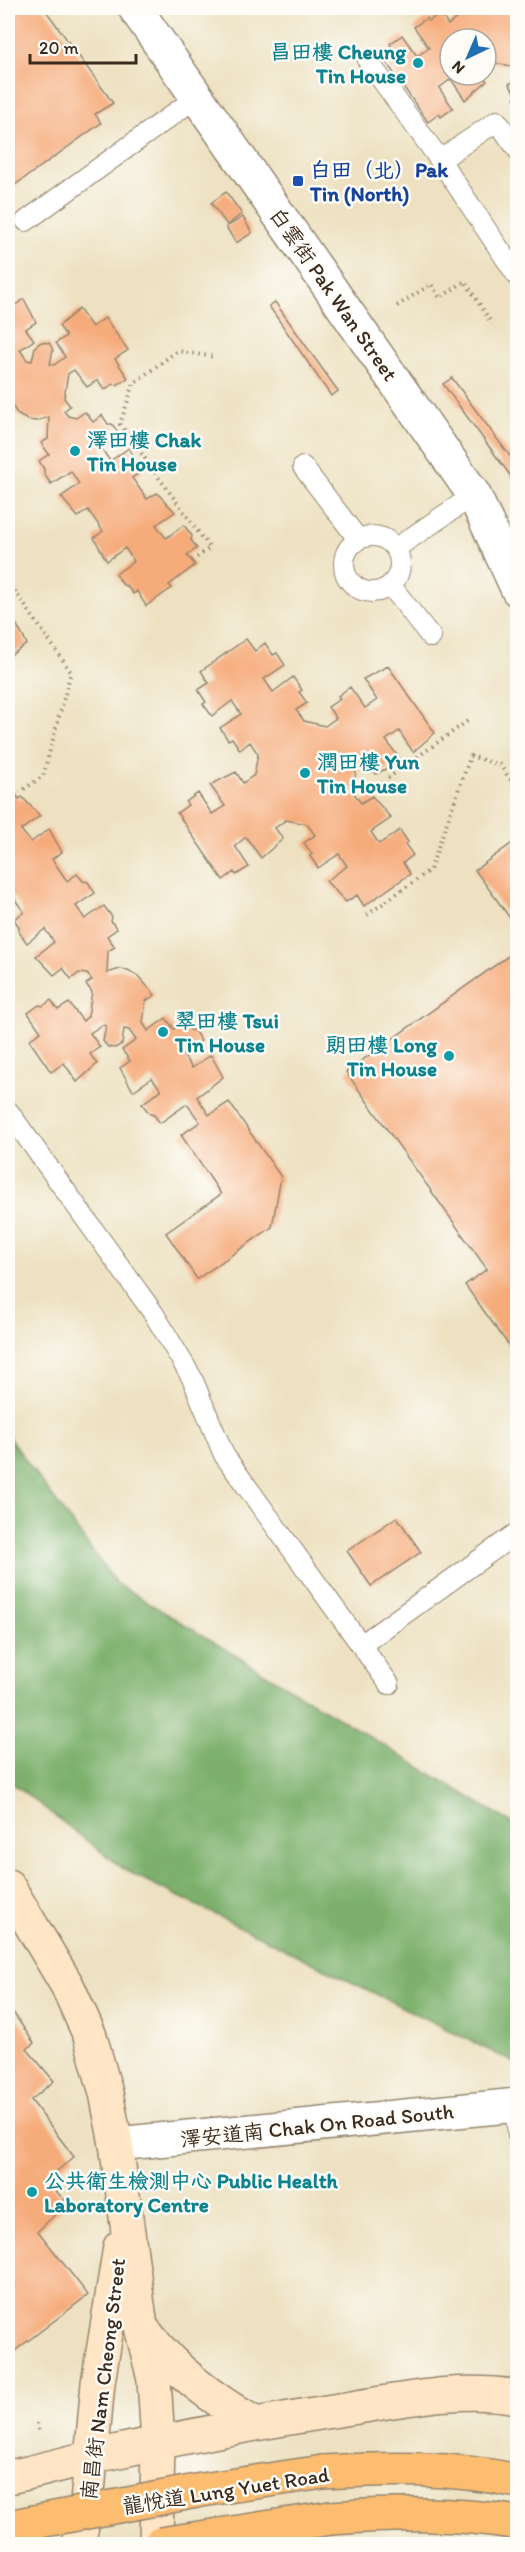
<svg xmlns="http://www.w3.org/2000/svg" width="525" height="2552" font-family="Itim,'LXGW WenKai TC',sans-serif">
<rect width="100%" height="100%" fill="#fdfcf7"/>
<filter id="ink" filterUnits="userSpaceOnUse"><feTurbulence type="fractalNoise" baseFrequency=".0167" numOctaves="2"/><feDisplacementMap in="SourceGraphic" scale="12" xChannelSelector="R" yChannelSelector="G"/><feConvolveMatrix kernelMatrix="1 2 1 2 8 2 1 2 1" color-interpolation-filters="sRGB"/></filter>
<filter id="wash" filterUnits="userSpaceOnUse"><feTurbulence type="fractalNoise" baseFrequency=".008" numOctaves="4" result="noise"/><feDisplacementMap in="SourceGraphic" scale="24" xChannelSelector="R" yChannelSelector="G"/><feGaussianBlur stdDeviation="1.35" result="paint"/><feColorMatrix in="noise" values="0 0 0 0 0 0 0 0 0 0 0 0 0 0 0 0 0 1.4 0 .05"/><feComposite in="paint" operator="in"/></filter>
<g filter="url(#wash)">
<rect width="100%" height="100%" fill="#ede1c1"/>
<path fill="#7cb06c" stroke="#5c6d45" stroke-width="1.5" d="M8,1436L116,1583L517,1826V2064L125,1870L11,1782L8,1777Z"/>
<g id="blocks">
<g fill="#f6ab7a">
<path d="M8,8H44L113,103L95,114L101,123L8,190Z"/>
<path d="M460,8H518V75L511,66L490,62L486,65V39H450V75H483L487,81L465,100L451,79L439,88L453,108L441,117L439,114L428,122L381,55L392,47L390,44L402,35L417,56L429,48L414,27L427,18L429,21L440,13L448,25L459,16Z"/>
<path d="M518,79V103L514,98L517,96L509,84Z"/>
<path d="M226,192L242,214L227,225L211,203Z"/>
<path d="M243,217L252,233L236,243L226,227Z"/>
<path d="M24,299L36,322L26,329L34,340L20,350L27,360L32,361L35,347L41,342L49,343L53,350L50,364L54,365L65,357L56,343L66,336L59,326L79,309L92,327L105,318L128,350L115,359L128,378L117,385L113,384L104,390L98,380L87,387L74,370L68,374L64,398L70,406L64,411L68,416L76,418L85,412L93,422L102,415L108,424H112L120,435L101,448L110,461L129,448L142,471L132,478L147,499L157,493L175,512L156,525L166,538L184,525L192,536L191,540L197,548L187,555L195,565L169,585L172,588L146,606L137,591L133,594L127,586L123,585L116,574L134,561L125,548L107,561L94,538L103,531L88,510L78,517L61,497L79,484L71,471L51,484L44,474V469L39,461L49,454L41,443L48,439L49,417L36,421L28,420L18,415L11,404H8V390L13,366L8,358V310Z"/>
<path d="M275,302L338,391L331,396L269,306Z"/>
<path d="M452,378L518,467V486L443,384Z"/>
<path d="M14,620L27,644L8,657V625Z"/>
<path d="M246,639L255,651L265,643L273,655L277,653L285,665L264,679L273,692L293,677L302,690L299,692L307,703L296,710L304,721L325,726L336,718L328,707L340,699L338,696L350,687L365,708L377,700L363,679L388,666L435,733L413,752L399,731L386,740L401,761L376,774L368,763L356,771L353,792L361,803L372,796L391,818L371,832L379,844L400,830L408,842L405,844L413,855L403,863L410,874L364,906L357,895L346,902L326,881L347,866L339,854L318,868L310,856L312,854L304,843L315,835L307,824L286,820L275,828L283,839L261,858L246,837L235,846L249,867L236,875L234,872L223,880L177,813L188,805L186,802L198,793L212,814L225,806L210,785L236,772L243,783L254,775L258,754L250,742L240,750L232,738L228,740L220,728L241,714L232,701L212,716L203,704L206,702L198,690L209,683L201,671Z"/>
<path d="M8,784L19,799L22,797L40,816L21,830L31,842L49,829L62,852L52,859L67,881L77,874L83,881L88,882L95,893L76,906L85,919L104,906L112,917L111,921L117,929L107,936L115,947L108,951L107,973L120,969L128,970L138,976L155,995L146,1001L143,1023L148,1031L166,1018L174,1029L184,1022L190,1030H194L201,1041L183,1055L192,1068L211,1055L223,1077L197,1097L209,1115L229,1102L281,1177L272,1227L197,1279L166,1233L221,1194L181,1135L200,1122L187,1104L160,1123L154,1115L150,1114L142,1104L161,1090L152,1078L133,1091L120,1068L130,1061L122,1050L136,1040L129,1030L124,1029L122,1044L115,1048L108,1047L103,1041L106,1026L102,1025L90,1033L100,1047L90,1054L97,1064L77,1082L64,1063L51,1072L29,1040L41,1032L28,1013L39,1005L43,1006L51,1000L58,1010L69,1003L83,1021L88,1016L92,992L86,984L92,980L87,974L79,973L71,979L63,968L54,975L36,956L54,942L45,929L27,943L19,932V927L14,919L24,912L8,890Z"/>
<path d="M518,839V929L475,870Z"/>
<path d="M518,949V1358L465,1285L487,1269L346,1072Z"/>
<path d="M397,1517L421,1552L371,1586L347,1551Z"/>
<path d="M8,2005L34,2043L27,2049L54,2081L31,2100L74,2157L46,2180L67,2203L38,2231L88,2295L8,2356Z"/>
</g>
</g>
</g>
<g filter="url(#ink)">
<use href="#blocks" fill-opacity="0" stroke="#948670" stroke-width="1.5"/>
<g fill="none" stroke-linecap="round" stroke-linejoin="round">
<g stroke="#948670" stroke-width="22">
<g id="lane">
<path d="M368,61L440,160L518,277"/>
<path d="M440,160L497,121L518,150"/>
<path d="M26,221L197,97"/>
<path d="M303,467L358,539"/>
<circle cx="372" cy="564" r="28"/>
<path d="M396,548L474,495"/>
<path d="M391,586L431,637"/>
<path d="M8,1111L154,1314L192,1378L224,1455L361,1645L518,1532"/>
<path d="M361,1645L389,1684"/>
<path d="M515,2105L518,2135"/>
</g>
</g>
<g stroke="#948670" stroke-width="36">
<g id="street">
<path d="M135,8L474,495L518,590"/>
<path d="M116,2144L518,2105"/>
</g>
</g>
<g stroke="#948670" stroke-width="36">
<g id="secondary">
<path d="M8,1886L67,1985L90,2036L106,2093L116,2144L141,2327L154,2379L158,2442L156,2544"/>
<path d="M146,2333C176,2372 212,2398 254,2423"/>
<path d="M8,2477C41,2471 72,2461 105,2454C186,2436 268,2421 351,2408C407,2399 461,2387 518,2397"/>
<path d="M78,2544L87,2503L98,2383L120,2247"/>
</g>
</g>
<g stroke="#948670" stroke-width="36">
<g id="primary">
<path d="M323,2472C388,2468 453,2467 518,2481"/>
<path d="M331,2518C393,2514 456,2512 518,2523"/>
</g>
</g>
<g stroke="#948670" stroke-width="4" stroke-dasharray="1.5 4.5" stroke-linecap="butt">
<path d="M397,306L431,284L440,298L465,281L492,324"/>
<path d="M192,561L210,548L120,424L134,383L177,351L215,357"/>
<path d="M8,581L71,672L43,776L20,792"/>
<path d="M470,756L500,765L518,790"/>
<path d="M388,778L469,720"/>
<path d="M367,915L430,870L472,752"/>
<path d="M37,2423L39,2434"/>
</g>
<use href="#lane" stroke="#fff" stroke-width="20"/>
<use href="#street" stroke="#fff" stroke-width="33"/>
<use href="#secondary" stroke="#fee5c5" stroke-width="33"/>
<use href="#primary" stroke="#fcbd6f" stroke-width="33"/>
<g stroke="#948670" stroke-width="36" stroke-linecap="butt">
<g id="primary-bridge">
<path d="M8,2527L202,2490L323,2472"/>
<path d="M160,2544L331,2518"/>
</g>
</g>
<use href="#primary-bridge" stroke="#fcbd6f" stroke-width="33"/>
</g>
</g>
<g fill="#0f9aa8" stroke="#fdfcf7" stroke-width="2">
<circle cx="418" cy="63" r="6"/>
<circle cx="75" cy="451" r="6"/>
<circle cx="305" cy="773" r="6"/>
<circle cx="163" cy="1032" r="6"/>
<circle cx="449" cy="1056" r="6"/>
<circle cx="32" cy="2192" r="6"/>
</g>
<rect fill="#1a4fb4" stroke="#fdfcf7" stroke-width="2" x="292" y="175" width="12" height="12" rx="3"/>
<g text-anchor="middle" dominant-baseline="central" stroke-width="5" stroke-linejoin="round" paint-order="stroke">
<g font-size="21" font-weight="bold" fill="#0d838f" stroke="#fdfcf7" text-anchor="start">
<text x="406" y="51" text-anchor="end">昌田樓 Cheung<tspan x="406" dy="24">Tin House</tspan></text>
<text x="87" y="439">澤田樓 Chak<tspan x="87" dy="24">Tin House</tspan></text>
<text x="317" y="761">潤田樓 Yun<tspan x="317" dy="24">Tin House</tspan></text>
<text x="175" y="1020">翠田樓 Tsui<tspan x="175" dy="24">Tin House</tspan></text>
<text x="437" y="1044" text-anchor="end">朗田樓 Long<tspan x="437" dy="24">Tin House</tspan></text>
<text x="44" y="2180">公共衛生檢測中心 Public Health<tspan x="44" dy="24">Laboratory Centre</tspan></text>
</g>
<g font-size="21" font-weight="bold" fill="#164399" stroke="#fdfcf7" text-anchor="start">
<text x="310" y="169">白田（北）Pak<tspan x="310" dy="24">Tin (North)</tspan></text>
</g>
<g font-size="21" fill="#3b2a1e" stroke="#fdfcf7">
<text transform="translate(334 294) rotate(55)">白雲街 Pak Wan Street</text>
<text transform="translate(317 2125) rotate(-6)">澤安道南 Chak On Road South</text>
<text transform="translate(103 2379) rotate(-83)">南昌街 Nam Cheong Street</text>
<text transform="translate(226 2490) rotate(-9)">龍悅道 Lung Yuet Road</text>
</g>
</g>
<rect width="525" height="2552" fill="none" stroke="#fdfcf7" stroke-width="30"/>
<g transform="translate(468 57) rotate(224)"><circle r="28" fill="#fdfcf7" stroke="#afa8a0" stroke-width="1.5"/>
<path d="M0-4.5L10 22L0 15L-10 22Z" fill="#1f6fb2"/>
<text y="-9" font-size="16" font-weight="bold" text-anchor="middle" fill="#3b2a1e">N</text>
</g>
<path d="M30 54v9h106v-9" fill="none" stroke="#3b2a1e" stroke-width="3"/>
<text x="39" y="54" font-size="18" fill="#3b2a1e" stroke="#fdfcf7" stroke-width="4.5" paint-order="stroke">20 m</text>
</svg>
